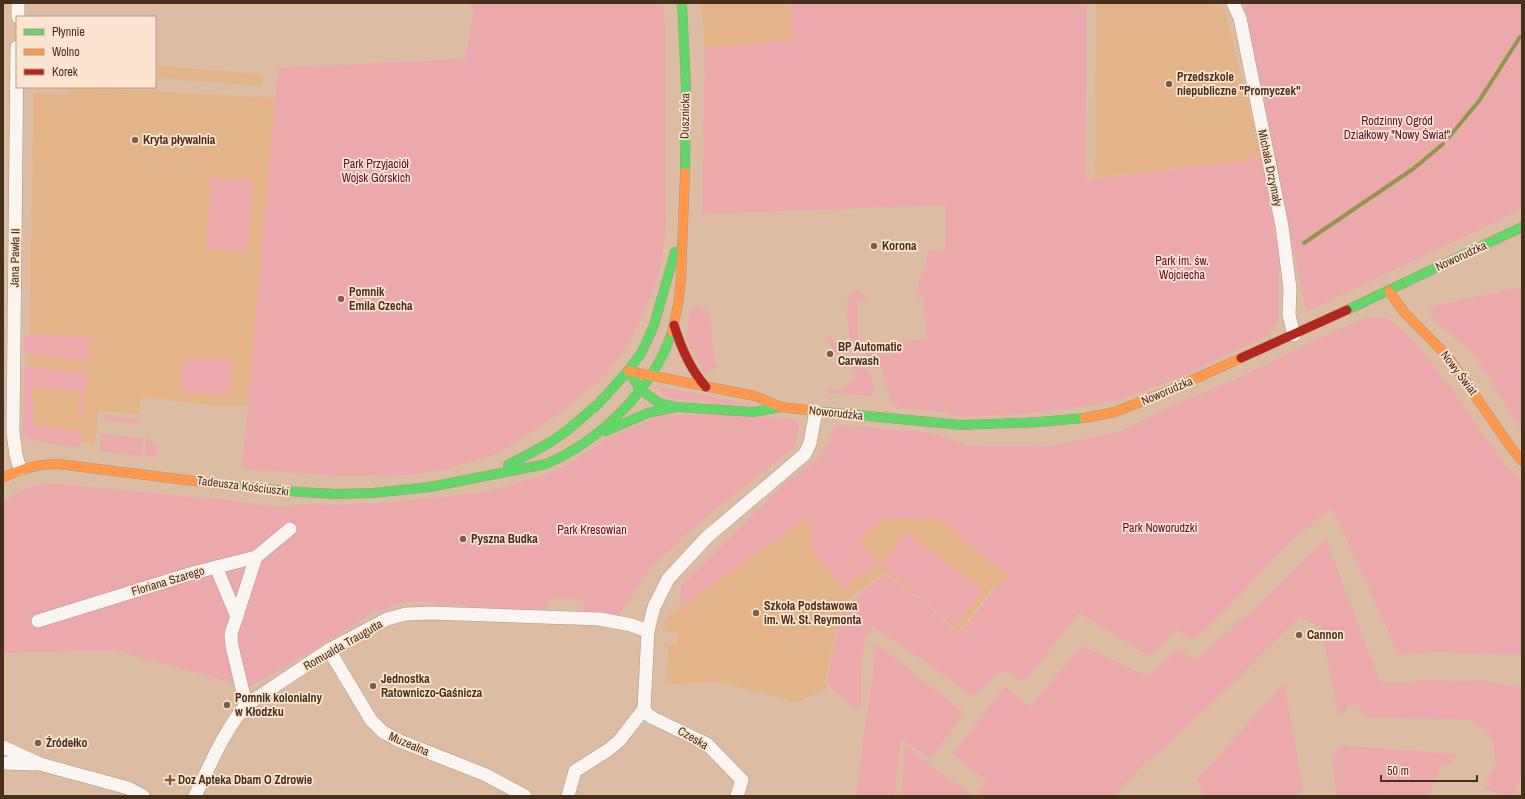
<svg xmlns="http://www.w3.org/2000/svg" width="1525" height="799" font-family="'Archivo Narrow',sans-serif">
<rect width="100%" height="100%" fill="#dcbca2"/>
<g fill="#e4b489">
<path d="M701,3H790L793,40L705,48Z"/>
<path d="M1096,3H1212L1225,9L1261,158L1095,178Z"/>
<path d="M158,66L263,74L262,86L157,78Z"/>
<path d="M70,87L275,98L248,405L220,406L141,397L139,414L98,410L95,444L27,436L34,93L68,95Z"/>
<path d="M809,517L813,552L857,539L885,518L939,519L1008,576L998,588L995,585L960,630H958L919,597L885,572L852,596L841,608L825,682L828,688L797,702L719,682L666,684L668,648L664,647V642L676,645L678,633L664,630L665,618Z"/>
</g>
<g fill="#eca9ac">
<path d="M470,3H663L665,21L666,224L660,267L652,295L631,340L606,375L560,413L501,452L446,469L410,475L340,476L242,469L278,68L465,59L473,15Z"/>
<path d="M790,3H1087L1085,180L1261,158L1279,257L1278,318L1272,333L1183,376L1119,400L1086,406L1023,414L960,417L943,412L900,408L894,404L890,398L882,369L878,363L855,346L851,341L848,328L847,297L856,291C863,292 866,295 868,301H857L858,343L926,340L924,297L916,298L919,280L925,269L928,251L945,250L946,205L702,214L705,48L793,40Z"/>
<path d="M1244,3H1522V209L1306,312Z"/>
<path d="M211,178L253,181L248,252L206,249Z"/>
<path d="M1522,287V432L1477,358L1432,316L1429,307Z"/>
<path d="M697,306L709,312C710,317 711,322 712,328C713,340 710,357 718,367L705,374L687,341L688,321L691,310Z"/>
<path d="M1370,317H1380L1388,319L1401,329L1413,341L1450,386L1483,435L1509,469L1522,479V655L1433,652L1399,655L1332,508L1293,539L1231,604L1194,640L1177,630L1149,656L1079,613L1024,682L1009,671L998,673L974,696L886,635L874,629L876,625L875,624L866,636L861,665V710C852,707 831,690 827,681L834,646L843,608C858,598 870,584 885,574L918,598L958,632L964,629L996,586L998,588L1008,576L939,519L885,518L858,539L878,562L844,589L813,552L808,517L679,609L681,586L753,514L787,482L818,459L838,425L932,433L970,446L1044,447L1119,432L1180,402L1236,379L1309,343L1360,320Z"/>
<path d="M33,334L89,338L90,340L88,362L26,354L24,352V337Z"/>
<path d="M829,336L831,337C836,343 841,351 847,357C851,362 858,363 863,367C872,373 875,385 872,396L827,393V389C846,392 843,388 857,377L851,366L845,369L827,340V337Z"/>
<path d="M182,358L232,360L230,395L181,393Z"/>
<path d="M27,367L85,372L87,375L82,417H78L81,391L32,388L33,425L77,430L82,434L80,446L77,448L30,440L23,433L24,369Z"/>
<path d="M656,386L755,405L673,399L663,394Z"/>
<path d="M104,415L140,419L136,424H132L104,420Z"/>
<path d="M660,415H733L791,419L795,421L799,426L798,435L793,448C746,487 695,522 653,566C640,580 632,599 619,614L584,611L583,599L552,598L546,609L528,610L449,605L419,601L395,604L369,615L314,650L249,687L114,650L3,653V502C20,489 33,484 55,484L235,501L278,507L312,504L333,505L380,503L432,498L484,492L543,476L567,465L610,437Z"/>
<path d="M101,434L144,438L141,447V456L101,451L100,448Z"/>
<path d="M146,438L151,439L157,447L158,453L153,457L144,456Z"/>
<path d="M907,532L983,590L955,625L881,565Z"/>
<path d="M1326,539L1380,682L1407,683L1424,680L1486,681L1522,688V775L1513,796H1496L1497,793L1484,788L1496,764L1493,741L1488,731L1470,720L1370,717L1354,703L1347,707L1346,713L1338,714L1321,626L1299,618L1162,751L1146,762L1114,796H976L987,783L953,753L960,746L1004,687L1030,707L1082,646L1149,677L1178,649L1196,660L1268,596Z"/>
<path d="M877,644L964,713L931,759L901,739L894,796H856L873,672L876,646Z"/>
<path d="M1284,683L1303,787L1298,796H1204L1197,780Z"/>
<path d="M1342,744H1345L1349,749L1347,746L1456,754L1451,764L1441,765L1428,796H1392L1388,792L1391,796H1336L1332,757Z"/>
<path d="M905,745L936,771L976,796H901Z"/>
</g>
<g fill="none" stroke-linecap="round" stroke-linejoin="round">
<g stroke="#91984e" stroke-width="4">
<path d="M1449,137L1479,101L1520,37"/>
<path d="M1304,243L1413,169L1443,144"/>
</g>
<g stroke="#af9782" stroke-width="14">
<g id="street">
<path d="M1233,3L1240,18L1282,226L1290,289L1289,315L1294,335"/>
<path d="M18,17V3"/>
<path d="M17,47L13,432L16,455L20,469"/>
<path d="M216,567L237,617"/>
<path d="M38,621L193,573L256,557L290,529"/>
<path d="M329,650L371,720L383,732L400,741L486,775L525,796"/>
<path d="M246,705L232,646L231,634L256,557"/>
<path d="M644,709L648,631L654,607L668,579L707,537L805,454L810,443L816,411"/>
<path d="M644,709L647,714L653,718L707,744L742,780L737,796"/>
<path d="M3,747L40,764L128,788L143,796"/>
<path d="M3,763L34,764"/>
<path d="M195,796C210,765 224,731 246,705L329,650L387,619L406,614L430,613L600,619L631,625L648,631"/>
<path d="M568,796L575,771L608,750L619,741L644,709"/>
</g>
</g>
<g stroke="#af9782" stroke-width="10">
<g id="fast">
<path d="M682,3L686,87L685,172"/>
<path d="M1347,310L1522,227"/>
<path d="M633,378L640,389L659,403L676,407L754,412L781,407"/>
<path d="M815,411L962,425L1039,422L1084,418"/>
<path d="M606,431L648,413L675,407"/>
<path d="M508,465L551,442L569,429L599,403L628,371L642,352L654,325L675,252"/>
<path d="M234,486L300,492L335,494L373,493L430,487L546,464C600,441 654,388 672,332"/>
</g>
</g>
<g stroke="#af9782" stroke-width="10">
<g id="slow">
<path d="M1389,291L1404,312L1449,358L1510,446L1522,461"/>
<path d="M672,332L678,305L681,280L685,172"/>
<path d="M628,371L755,396L781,407L815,411"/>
<path d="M1084,418L1115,412L1168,391L1241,358"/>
<path d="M3,478C21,468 38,464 58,464L234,486"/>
</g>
</g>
<g stroke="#af9782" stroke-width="10">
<g id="jam">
<path d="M674,325C681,348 690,369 706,387"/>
<path d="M1241,358L1347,310"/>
</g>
</g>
<use href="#street" stroke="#faf5f1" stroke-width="13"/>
<use href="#fast" stroke="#63d668" stroke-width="9"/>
<use href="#slow" stroke="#ff974d" stroke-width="9"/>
<use href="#jam" stroke="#b3261e" stroke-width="9"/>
</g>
<g fill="#7a604a" stroke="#fbe4d0" stroke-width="1.5">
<circle cx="1169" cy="84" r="4"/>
<circle cx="135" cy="140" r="4"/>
<circle cx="874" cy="246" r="4"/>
<circle cx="341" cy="299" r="4"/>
<circle cx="830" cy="354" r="4"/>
<circle cx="463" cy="539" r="4"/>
<circle cx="756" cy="613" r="4"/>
<circle cx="1299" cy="635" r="4"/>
<circle cx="373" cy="686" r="4"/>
<circle cx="227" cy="705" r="4"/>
<circle cx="38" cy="743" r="4"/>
<path d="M168 774h4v4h4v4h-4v4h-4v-4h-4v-4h4z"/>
</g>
<g text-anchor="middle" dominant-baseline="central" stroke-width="3.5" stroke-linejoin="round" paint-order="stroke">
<g font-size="12" font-weight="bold" fill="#462f1b" stroke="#fbe4d0" text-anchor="start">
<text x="1177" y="77">Przedszkole<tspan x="1177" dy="14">niepubliczne "Promyczek"</tspan></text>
<text x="143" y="140">Kryta pływalnia</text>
<text x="882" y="246">Korona</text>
<text x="349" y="292">Pomnik<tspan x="349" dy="14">Emila Czecha</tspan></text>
<text x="838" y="347">BP Automatic<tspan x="838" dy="14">Carwash</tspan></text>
<text x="471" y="539">Pyszna Budka</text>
<text x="764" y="606">Szkoła Podstawowa<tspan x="764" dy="14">im. Wł. St. Reymonta</tspan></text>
<text x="1307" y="635">Cannon</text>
<text x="381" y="679">Jednostka<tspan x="381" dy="14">Ratowniczo-Gaśnicza</tspan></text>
<text x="235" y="698">Pomnik kolonialny<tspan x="235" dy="14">w Kłodzku</tspan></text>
<text x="46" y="743">Źródełko</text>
<text x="178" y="780">Doz Apteka Dbam O Zdrowie</text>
</g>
<g font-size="12" fill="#462f1b" stroke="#fbe4d0">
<text transform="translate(685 116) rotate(-89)">Dusznicka</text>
<text transform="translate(1270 168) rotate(78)">Michała Drzymały</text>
<text transform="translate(1461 256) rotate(-25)">Noworudzka</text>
<text transform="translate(15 258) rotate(-89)">Jana Pawła II</text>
<text transform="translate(1459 373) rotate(53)">Nowy Świat</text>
<text transform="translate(1167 391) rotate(-23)">Noworudzka</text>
<text transform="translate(836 413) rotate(6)">Noworudzka</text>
<text transform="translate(243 486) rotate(7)">Tadeusza Kościuszki</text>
<text transform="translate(168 581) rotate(-17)">Floriana Szarego</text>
<text transform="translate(343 645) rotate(-30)">Romualda Traugutta</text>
<text transform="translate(693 738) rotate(30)">Czeska</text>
<text transform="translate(409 744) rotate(23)">Muzealna</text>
</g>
<g font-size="12" fill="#5a0e2c" stroke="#fbe4d0">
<text x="1397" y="121">Rodzinny Ogród<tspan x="1397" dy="14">Działkowy "Nowy Świat"</tspan></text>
<text x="376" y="164">Park Przyjaciół<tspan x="376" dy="14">Wojsk Górskich</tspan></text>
<text x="1182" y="261">Park im. św.<tspan x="1182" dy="14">Wojciecha</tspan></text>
<text x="1160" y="528">Park Noworudzki</text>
<text x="592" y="530">Park Kresowian</text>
</g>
</g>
<rect width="1525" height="799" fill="none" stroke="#462f1b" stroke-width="8"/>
<rect x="16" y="16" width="140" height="72" fill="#fbe4d0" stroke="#b39c88"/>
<rect x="24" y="29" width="20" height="6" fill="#63d668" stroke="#b39c88"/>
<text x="52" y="36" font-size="12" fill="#462f1b">Płynnie</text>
<rect x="24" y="49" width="20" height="6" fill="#ff974d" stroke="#b39c88"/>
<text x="52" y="56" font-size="12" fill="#462f1b">Wolno</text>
<rect x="24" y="69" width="20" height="6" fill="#b3261e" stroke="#b39c88"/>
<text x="52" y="76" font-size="12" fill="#462f1b">Korek</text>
<path d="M1381 775v6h96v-6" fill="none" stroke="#462f1b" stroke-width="2"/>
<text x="1387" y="775" font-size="12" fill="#462f1b" stroke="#fbe4d0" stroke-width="3" paint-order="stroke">50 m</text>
</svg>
